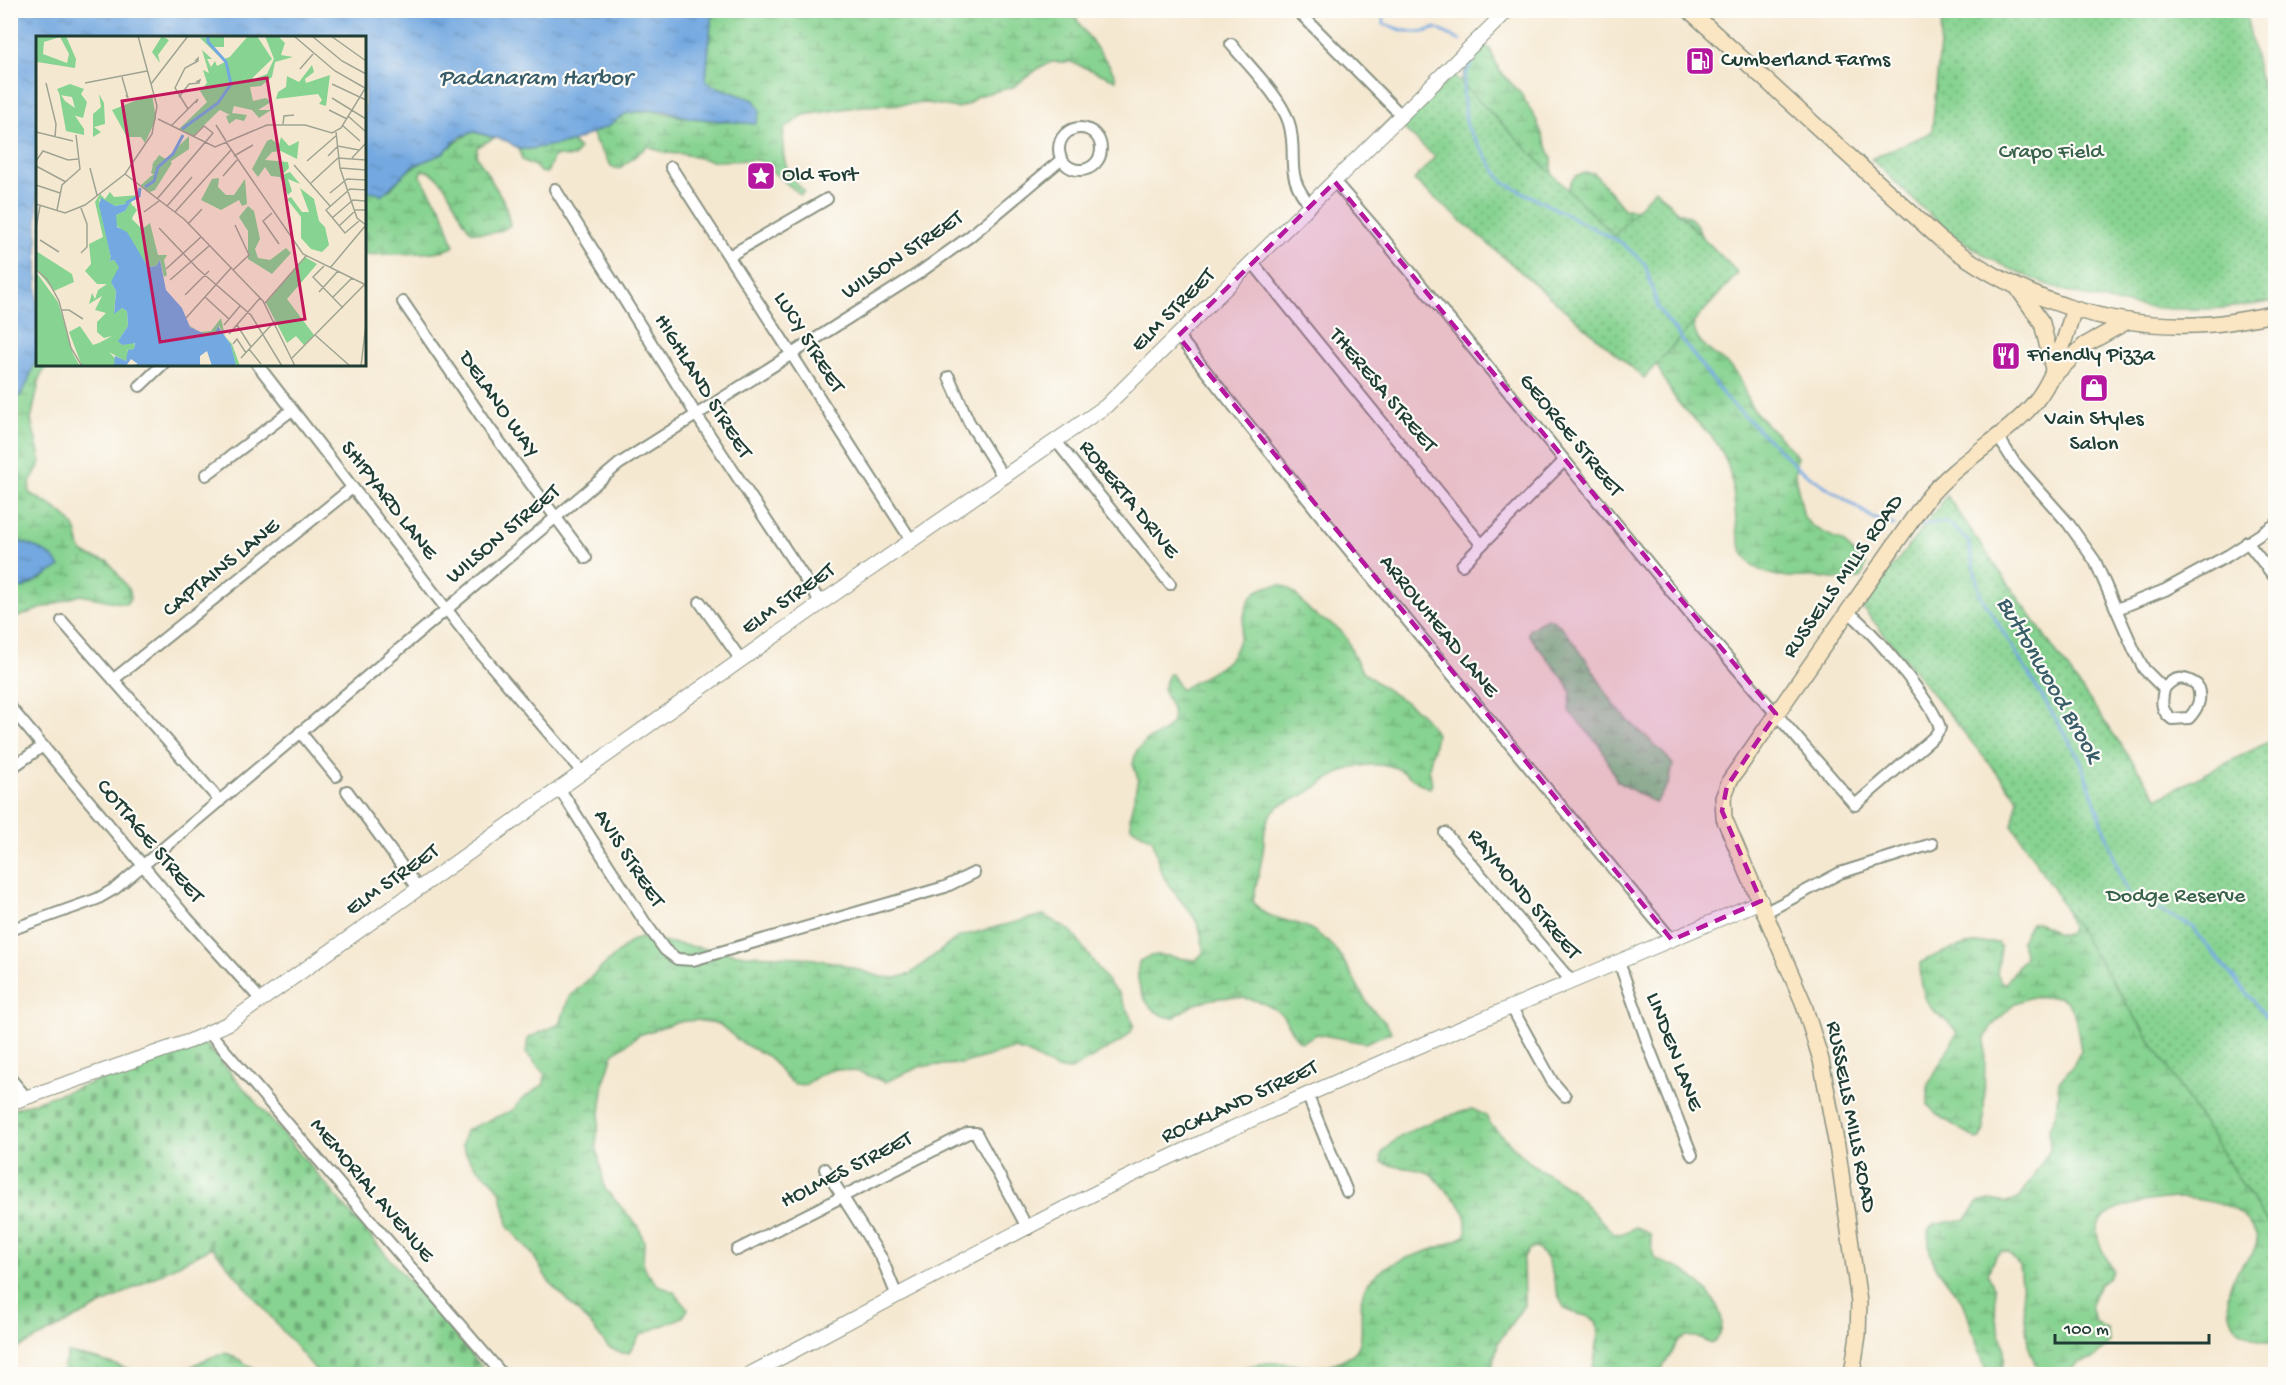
<svg xmlns="http://www.w3.org/2000/svg" width="2286" height="1385" font-family="'Gochi Hand',sans-serif">
<defs>
<pattern id="wetland-marsh" width="20" height="14" patternUnits="userSpaceOnUse" patternTransform="scale(1.5)"><rect width="20" height="14" fill="#87d391"/><path d="M1 5h8M5 5V1M11 12h8M15 12V8" fill="none" stroke="#6eac77"/></pattern>
<pattern id="cemetery-stones" width="16" height="16" patternUnits="userSpaceOnUse" patternTransform="scale(1.5)"><rect width="16" height="16" fill="#87d391"/><path d="M2 7V4a2 2 0 0 1 4 0v3zM10 15v-3a2 2 0 0 1 4 0v3z" fill="#6eac77"/></pattern>
<pattern id="park-dots" width="8" height="8" patternUnits="userSpaceOnUse" patternTransform="scale(1.5)"><rect width="8" height="8" fill="#87d391"/><path d="M2 2h.1M6 6h.1" fill="none" stroke="#6eac77" stroke-width="1.8" stroke-linecap="round"/></pattern>
<pattern id="water-ripples" width="26" height="14" patternUnits="userSpaceOnUse" patternTransform="scale(1.5)"><rect width="26" height="14" fill="#73a8e0"/><path d="M2 4q2-2 4 0t4 0M15 11q2-2 4 0t4 0" fill="none" stroke="#5e8ab6"/></pattern>
</defs>
<rect width="100%" height="100%" fill="#fdfcf7"/>
<filter id="ink" filterUnits="userSpaceOnUse"><feTurbulence type="fractalNoise" baseFrequency=".0167" numOctaves="2"/><feDisplacementMap in="SourceGraphic" scale="12" xChannelSelector="R" yChannelSelector="G"/><feConvolveMatrix kernelMatrix="1 2 1 2 8 2 1 2 1" color-interpolation-filters="sRGB"/></filter>
<filter id="wash" filterUnits="userSpaceOnUse"><feTurbulence type="fractalNoise" baseFrequency=".008" numOctaves="4" result="noise"/><feDisplacementMap in="SourceGraphic" scale="24" xChannelSelector="R" yChannelSelector="G"/><feGaussianBlur stdDeviation="1.35" result="paint"/><feColorMatrix in="noise" values="0 0 0 0 0 0 0 0 0 0 0 0 0 0 0 0 0 1.4 0 .05"/><feComposite in="paint" operator="in"/></filter>
<g filter="url(#wash)">
<rect width="100%" height="100%" fill="#f5e8d1"/>
<g fill="url(#wetland-marsh)" stroke="#538862" stroke-width="1.5">
<path d="M712,11H1073C1080,32 1115,66 1116,80L1071,62H1052L1042,66L1013,87L977,96L968,104L957,108L928,103L862,106L804,115L784,129C781,156 784,173 804,191L801,195L758,160L712,161L683,154L665,153L648,146L619,169L612,167L595,141L593,132C605,128 614,118 626,114C650,106 667,115 690,118C703,119 715,120 728,122L754,100L711,85L706,81Z"/>
<path d="M1483,44L1490,49L1499,70L1521,94L1536,119L1552,159V184L1564,201C1571,181 1570,172 1594,173L1624,209C1642,212 1661,206 1679,212C1730,230 1678,306 1698,339C1709,355 1729,361 1738,376C1744,385 1745,397 1751,406C1763,424 1781,436 1794,453L1797,457L1795,475L1804,518L1813,527L1843,542L1866,565L1862,577C1845,585 1825,575 1808,577C1707,583 1752,508 1722,452C1711,430 1691,420 1677,401C1668,389 1661,374 1655,361L1448,100L1462,79L1471,50Z"/>
<path d="M474,132L494,138L477,147L476,155L505,203L510,225C499,235 484,234 471,231C456,215 448,173 422,170L420,176L442,210L454,246C444,256 383,253 365,255L364,191L390,190C412,162 420,166 447,149C459,142 460,136 474,132Z"/>
<path d="M572,142L579,149L574,157L554,156L547,173L540,172L535,166L522,160L519,149Z"/>
<path d="M37,356L38,364L47,365L40,377L31,420L41,462L30,483L29,493C43,501 58,508 69,520C89,541 63,553 108,561L130,591L131,597L126,604L80,595L11,619V590L23,588L46,576L40,549L11,539L10,476L16,465L15,460L11,459V410L27,384Z"/>
<path d="M1281,585C1298,591 1301,605 1315,615C1323,621 1334,624 1342,632C1352,643 1352,661 1364,672C1387,695 1420,703 1436,734L1429,768L1432,784L1430,788C1414,784 1406,769 1390,766C1352,760 1334,776 1305,794C1290,804 1278,800 1268,819C1263,830 1265,839 1263,851C1261,867 1256,884 1253,901C1266,923 1295,918 1314,931C1346,953 1349,974 1368,1004C1375,1015 1387,1020 1391,1032L1365,1043L1317,1034L1302,1042C1290,1036 1289,1020 1280,1013C1249,990 1202,993 1174,1018C1147,1015 1134,988 1139,962C1156,948 1175,960 1196,960L1203,953C1204,912 1177,905 1163,875C1157,864 1157,851 1152,839L1131,827L1130,816L1138,779L1133,764L1136,752L1147,740L1162,733L1173,721L1172,709L1163,689L1169,674H1172L1181,690C1196,679 1225,669 1234,652C1251,621 1234,587 1281,585Z"/>
<path d="M1547,618C1562,621 1575,646 1585,658C1598,676 1608,700 1624,716C1640,733 1659,745 1673,765L1669,783L1655,803L1617,781L1601,747L1569,711L1571,692L1567,683L1528,634L1529,630Z"/>
<path d="M2275,837V1346C2264,1339 2249,1339 2239,1329C2225,1316 2225,1289 2236,1274C2247,1257 2268,1245 2250,1224C2246,1220 2239,1212 2234,1209C2221,1203 2198,1199 2184,1198C2165,1197 2096,1205 2097,1232C2098,1245 2107,1259 2113,1270L2109,1278L2099,1284L2091,1304L2095,1322L2108,1330L2109,1343L2094,1358L2077,1363L2068,1374H2039L2028,1345L2019,1265L2008,1252L2001,1251L1995,1256L1988,1273C1989,1279 1993,1284 1995,1290C1997,1300 1994,1310 1996,1319C2000,1336 2017,1372 1987,1374L1964,1304L1936,1267L1930,1254L1928,1230L1933,1225L1966,1219L1978,1203L1990,1200L2007,1203L2020,1198L2050,1149L2049,1128L2056,1113L2059,1082L2074,1064L2081,1050L2075,1016L2067,1001L2060,997H2031L2015,1003L1991,1027L1985,1039L1984,1129L1981,1139L1977,1140L1935,1113L1928,1105V1085L1957,1033C1951,1021 1942,1019 1933,1010C1921,997 1921,980 1920,963C1944,950 1969,941 1998,943L2001,948L1997,974L2001,982L2006,983L2025,957L2021,941L2031,923L2038,922L2057,934H2069L2071,926L2062,899Z"/>
<path d="M1043,915L1071,931L1111,986L1118,992L1134,1024L1131,1032L1123,1040L1071,1070L1056,1069L1026,1052L1013,1049L961,1064L922,1066L885,1082L859,1072L836,1069L823,1073L805,1085L795,1084L787,1079L769,1057L742,1043L719,1024L696,1020L677,1022L639,1035L613,1054L604,1082L596,1144L605,1189L639,1227L644,1242L643,1263L647,1273L658,1285L674,1292L688,1309L683,1317L640,1335L629,1353H621L608,1347L591,1325L549,1282L533,1255L509,1228L500,1191L493,1181L476,1167L466,1154L462,1145L466,1130L513,1110L521,1100L544,1084L545,1074L526,1053L528,1038L560,1024L569,997L631,941L641,938L745,955L801,957L838,963L881,977L896,978L910,974L958,937Z"/>
<path d="M1472,1109L1485,1115L1492,1126L1529,1162L1572,1190L1613,1233L1621,1234L1636,1227L1650,1234L1654,1258C1663,1264 1674,1265 1684,1271C1706,1284 1739,1323 1711,1344L1696,1337L1686,1336L1678,1342L1659,1374H1592L1598,1339L1597,1323C1588,1311 1573,1318 1564,1307C1552,1290 1555,1259 1536,1248L1529,1249L1523,1259L1524,1305L1498,1343L1493,1364V1374H1218C1235,1370 1251,1365 1267,1363C1304,1361 1312,1378 1351,1355C1372,1343 1352,1302 1368,1283C1391,1254 1437,1254 1466,1235C1468,1207 1459,1204 1442,1186C1438,1182 1435,1176 1429,1173C1414,1167 1396,1169 1382,1162L1381,1155C1397,1130 1444,1117 1472,1109Z"/>
<path d="M68,1353L93,1358L145,1374H61Z"/>
<path d="M225,1353C242,1358 249,1370 266,1374H177L206,1359Z"/>
</g>
<path fill="url(#cemetery-stones)" stroke="#538862" stroke-width="1.5" d="M206,1044L488,1374H319L212,1247L11,1352V1110Z"/>
<g fill="url(#park-dots)" stroke="#538862" stroke-width="1.5">
<path d="M1943,11H2245L2275,145V301C2167,322 2050,303 1960,239C1928,216 1900,186 1871,159L1932,132Z"/>
<path d="M1453,75L1614,236L1655,189L1738,273L1644,378L1414,180L1435,157L1401,126Z"/>
<path d="M1947,496L2158,798L2272,740L2275,745V1232L2262,1215L2012,825L2018,799L1862,607Z"/>
</g>
<g fill="url(#water-ripples)" stroke="#49728a" stroke-width="1.5">
<path d="M11,10L712,11L706,81L711,85L754,100L760,111L756,124L691,118L665,111L647,110L625,114L608,126L572,142L530,149H519L507,141L474,132L461,136L442,154L413,166L381,196L377,192L365,191L364,38H38L37,356L27,384L11,410Z"/>
<path d="M10,539C26,543 53,551 60,567L23,588L11,590Z"/>
</g>
<g fill="none" stroke-linecap="round" stroke-linejoin="round">
<g stroke="#73a8e0" stroke-width="3">
<path d="M1382,10L1384,24C1404,31 1416,36 1436,28L1461,41"/>
<path d="M1474,58L1465,75L1463,96L1467,127L1503,182L1622,243L1645,264L1658,308L1725,397L1798,468L1873,518L1894,525"/>
<path d="M1922,525L1947,522L1968,541L1980,594L2080,759L2127,894L2191,926L2276,1029"/>
</g>
</g>
</g>
<g filter="url(#ink)">
<g fill="none" stroke-linecap="round" stroke-linejoin="round">
<g stroke="#8a9282" stroke-width="14">
<g id="minor">
<path d="M1297,10L1401,115"/>
<path d="M1231,44C1248,65 1281,97 1289,123C1299,158 1282,173 1311,206"/>
<circle cx="1080" cy="149" r="21"/>
<path d="M671,167L911,540"/>
<path d="M1335,182L1373,226L1694,619L1855,805L1935,736L1940,728C1933,702 1870,628 1847,611"/>
<path d="M555,189L695,413L821,603"/>
<path d="M729,256L827,199"/>
<path d="M1253,263L1481,544"/>
<path d="M403,302L490,429L586,558"/>
<path d="M1178,336L1325,521L1672,940"/>
<path d="M257,364L478,650L582,772"/>
<path d="M949,377L969,422L1004,478"/>
<path d="M140,386L163,364"/>
<path d="M1997,435L2014,462L2068,523L2095,561L2134,650L2144,669L2164,689C2173,677 2183,675 2197,685C2202,698 2199,707 2189,718L2172,719C2161,711 2161,703 2164,689"/>
<path d="M1056,441L1170,584"/>
<path d="M206,475L292,410"/>
<path d="M2247,542L2276,579"/>
<path d="M1462,565L1564,461"/>
<path d="M700,602L741,660"/>
<path d="M2117,609L2165,590L2229,555L2276,524"/>
<path d="M62,621L220,801"/>
<path d="M114,679L352,488"/>
<path d="M10,707L187,918L261,1000"/>
<path d="M300,732L336,776"/>
<path d="M10,769L43,746"/>
<path d="M559,788L644,921L665,950L677,959L693,960L945,887L974,873"/>
<path d="M347,791L418,888"/>
<path d="M1445,833L1572,982"/>
<path d="M1766,912L1840,873L1932,844"/>
<path d="M10,930L97,899L116,888L619,464L919,273L969,237L1062,159"/>
<path d="M1619,962L1650,1050L1692,1155"/>
<path d="M1512,1008L1552,1081L1565,1096"/>
<path d="M210,1033L502,1374"/>
<path d="M10,1078L26,1097"/>
<path d="M1307,1094L1347,1192"/>
<path d="M825,1169L882,1259L897,1296"/>
<path d="M737,1250L968,1133H976L1028,1229"/>
</g>
</g>
<g stroke="#8a9282" stroke-width="16">
<g id="tertiary">
<path d="M10,1103L190,1041L229,1023L824,601L1106,406L1508,10"/>
<path d="M750,1374C897,1296 1043,1215 1194,1146C1381,1059 1572,983 1761,901"/>
</g>
</g>
<g stroke="#8a9282" stroke-width="18">
<g id="secondary">
<path d="M1689,10L1940,239C2017,299 2114,332 2212,324C2234,322 2255,317 2276,314"/>
<path d="M2019,290L2042,323L2053,369"/>
<path d="M2052,377L2085,345L2128,321"/>
<path d="M1852,1374L1858,1335L1859,1302L1838,1152L1821,1060L1803,1002L1724,818L1723,798L1730,780L1926,500C1958,460 2005,438 2035,402C2056,377 2064,339 2074,309"/>
</g>
</g>
<use href="#minor" stroke="#fff" stroke-width="10"/>
<use href="#tertiary" stroke="#fff" stroke-width="14"/>
<use href="#secondary" stroke="#fbe6c4" stroke-width="15"/>
</g>
</g>
<path fill="#b5179e" fill-opacity="0.2" stroke="#b5179e" stroke-width="4.5" stroke-dasharray="12 8" stroke-linejoin="round" d="M1335,182L1776,714L1727,786L1722,811L1761,901L1672,940L1178,336Z"/>
<defs>
<g id="fuel-square" transform="scale(1.5)"><rect x="-9" y="-9" width="18" height="18" rx="4" fill="#b5179e" stroke="#fdfcf7"/><path d="M-5.5-6h7V0h2V4h1.3V-2.5L3-4.5l.8-.8L6-3V5H2.5V1h-1V6h-7ZM-4.2-4.7v3.2H.2V-4.7Z" fill="#fff"/></g>
<g id="sight-square" transform="scale(1.5)"><rect x="-9" y="-9" width="18" height="18" rx="4" fill="#b5179e" stroke="#fdfcf7"/><path d="M0-6L1.8-2.2L6-1.7L2.9 1.2L3.7 5.4L0 3.3L-3.7 5.4L-2.9 1.2L-6-1.7L-1.8-2.2Z" fill="#fff"/></g>
<g id="restaurant-square" transform="scale(1.5)"><rect x="-9" y="-9" width="18" height="18" rx="4" fill="#b5179e" stroke="#fdfcf7"/><path d="M-5-6h1v4h1v-4h1v4h1v-4h1v5L-1.5 .5V6h-2V.5L-5-1ZM5-6V6H3V1.5H1.5Q1.5-4 5-6Z" fill="#fff"/></g>
<g id="shop-square" transform="scale(1.5)"><rect x="-9" y="-9" width="18" height="18" rx="4" fill="#b5179e" stroke="#fdfcf7"/><path d="M-5-2.5h2.3a2.7 3.5 0 0 1 5.4 0H5L5.5 6h-11ZM-1.5-2.5h3a1.5 2.3 0 0 0-3 0Z" fill="#fff"/></g>
</defs>
<g fill-rule="evenodd">
<use href="#fuel-square" x="1700" y="61"/>
<use href="#sight-square" x="761" y="176"/>
<use href="#restaurant-square" x="2006" y="356"/>
<use href="#shop-square" x="2094" y="388"/>
</g>
<g text-anchor="middle" dominant-baseline="central" stroke-width="4.5" stroke-linejoin="round" paint-order="stroke">
<g font-size="22" fill="#1f3d34" stroke="#fdfcf7" text-anchor="start">
<text x="1721" y="61">Cumberland Farms</text>
<text x="782" y="176">Old Fort</text>
<text x="2027" y="356">Friendly Pizza</text>
<text x="2094" y="420" text-anchor="middle">Vain Styles<tspan x="2094" dy="25">Salon</tspan></text>
</g>
<g font-size="22" fill="#39624b" stroke="#fdfcf7">
<text x="2051" y="153">Crapo Field</text>
<text x="2176" y="897">Dodge Reserve</text>
</g>
<g font-size="22" fill="#1f3d34" stroke="#fdfcf7">
<text transform="translate(903 256) rotate(-34)">WILSON STREET</text>
<text transform="translate(1174 311) rotate(-45)">ELM STREET</text>
<text transform="translate(808 343) rotate(58)">LUCY STREET</text>
<text transform="translate(702 387) rotate(58)">HIGHLAND STREET</text>
<text transform="translate(1382 391) rotate(50)">THERESA STREET</text>
<text transform="translate(498 405) rotate(55)">DELANO WAY</text>
<text transform="translate(1570 436) rotate(51)">GEORGE STREET</text>
<text transform="translate(1128 500) rotate(51)">ROBERTA DRIVE</text>
<text transform="translate(388 501) rotate(52)">SHIPYARD LANE</text>
<text transform="translate(504 535) rotate(-40)">WILSON STREET</text>
<text transform="translate(222 569) rotate(-39)">CAPTAINS LANE</text>
<text transform="translate(1844 577) rotate(-55)">RUSSELLS MILLS ROAD</text>
<text transform="translate(789 600) rotate(-35)">ELM STREET</text>
<text transform="translate(1438 627) rotate(51)">ARROWHEAD LANE</text>
<text transform="translate(149 842) rotate(50)">COTTAGE STREET</text>
<text transform="translate(628 859) rotate(57)">AVIS STREET</text>
<text transform="translate(393 881) rotate(-35)">ELM STREET</text>
<text transform="translate(1523 895) rotate(50)">RAYMOND STREET</text>
<text transform="translate(1673 1052) rotate(69)">LINDEN LANE</text>
<text transform="translate(1240 1103) rotate(-25)">ROCKLAND STREET</text>
<text transform="translate(1850 1117) rotate(79)">RUSSELLS MILLS ROAD</text>
<text transform="translate(847 1171) rotate(-27)">HOLMES STREET</text>
<text transform="translate(371 1191) rotate(50)">MEMORIAL AVENUE</text>
</g>
<g font-size="24" font-style="italic" fill="#385d68" stroke="#fdfcf7">
<text x="535" y="79">Padanaram Harbor</text>
<text transform="translate(2048 680) rotate(60)">Buttonwood Brook</text>
</g>
</g>
<g transform="translate(36 36)">
<rect width="330" height="330" fill="#f5e8d1"/>
<path d="M30,0L40,23L39,32L1,26L0,1ZM24,1L33,18L31,27L7,18L8,6ZM126,0L133,4L122,19L124,27L116,16ZM188,0V11H178L188,23L194,21L218,43L231,38L238,23L229,0H242L249,7L245,19L257,21L239,26L236,41L225,50L214,51L217,65L230,62L235,66L222,74H235L223,82L216,74L198,70L196,77L211,79L208,85L200,83L193,88L190,80L194,79L184,74L172,50L167,34L173,37L166,14L176,23H171L175,31L179,25L181,30L189,26L164,2ZM276,29L278,36L269,43L270,47L294,39L290,70L283,68L286,64L282,58L240,63L242,56L250,51L251,40L263,46ZM34,48L48,53L45,58L51,66L47,82L37,79L34,72L32,71L29,65L39,72L36,61L24,59L21,53ZM63,58L68,67L69,88L58,91L65,96L57,101V78L65,71ZM153,100V113L134,126L125,143H119L113,152L104,150L115,140L124,141L115,137L118,125L131,122ZM245,101L253,110L263,105L261,123L245,115L236,116L229,124L252,126L253,132L246,139L254,136L264,148L252,143L256,155L252,159L244,141L235,140L229,131L222,141L216,133L231,105L235,103L243,109ZM183,142L182,151L190,159H198L209,143L211,168L206,170L203,164L185,174L165,164L176,143ZM264,152L278,163L283,185L289,191L293,209L286,216L275,213L265,202V181L251,163L255,161L266,176H273ZM74,156L78,161L103,159L95,165L96,171L99,170L96,183L106,193L114,187L122,219H131L128,224L131,239L128,241L124,224L120,230L112,231L94,204L89,175L94,167L79,170L63,163L75,222L73,225L78,224L84,231L76,248L80,255L78,277L86,272L91,275L92,290L82,305L86,309L98,305V313L91,314L94,321L65,306L76,300L68,302L61,296V286L70,277L59,274L66,260L53,268L56,257L59,263L62,254L71,248H61L49,235L55,228L53,208L67,201L59,166L64,158L69,163ZM212,170L218,175L224,203L219,213L222,222L234,224L250,212L255,217L236,238L212,223V195L203,181ZM185,282L189,300L196,308L204,330L199,328L195,309L183,290L179,299H171L161,296L150,287L163,296L175,295Z" fill="#87d391" fill-rule="evenodd"/>
<path d="M269,221L281,228L251,263L278,299L268,309L260,300L251,307L230,267Z" fill="#87d391"/>
<path d="M212,0H221L236,23L157,100L143,93L171,66L164,55ZM23,56L48,93V99L30,95ZM116,58L120,83L109,107L105,101H91L76,74ZM123,119L136,127L119,154L114,156L107,152L121,133L116,129ZM94,167L101,174L95,183L107,195L97,206L80,189V179L89,175ZM0,215L36,238L38,246L18,255L0,233ZM0,236L22,266L37,318L44,330H0ZM44,290L57,309L82,300L86,310L98,305L99,313L91,314L94,322L89,325L73,316L79,322V330H46L33,296Z" fill="#87d391"/>
<path d="M65,162L79,170L94,167L89,175L80,179L81,191L91,196L112,231L120,230L124,224L130,254L146,272L154,291L171,299L179,298L182,290L195,309L200,330H176L171,315L164,320V330H92L102,328L95,323L90,330H78L79,320L90,325L92,314L98,313L99,307L86,309L82,305L92,290L91,275L86,272L78,278L80,255L75,246L83,231L78,224L73,225L75,222L63,169Z" fill="#73a8e0"/>
<path fill="none" stroke="#73a8e0" stroke-width="3" d="M146,93L182,67L195,48L190,26L172,6V0M109,151L118,145L122,131L137,118L147,99M90,167L103,160L104,152"/>
<path fill="none" stroke="#9fa492" stroke-width="1.5" d="M258,0L299,35L329,52M276,0L306,25L330,38M295,0L330,25M264,33L277,18M86,41L92,62L90,59M10,47L20,88L19,101M49,47L111,35M115,48L152,0M296,48L330,64M143,61L153,48L163,47L164,44L160,46M296,62L330,83M152,73L139,52L149,32L162,25V22L159,25M293,74L311,83M312,80L330,96M122,83L179,111L231,89H269L296,97L305,92L330,51M247,88L248,80L258,79M136,89L162,63L160,67M180,89L190,105M306,89L324,105M0,96L37,105M190,106L267,218L330,249M198,120L217,109M292,120L302,110L323,114M316,122L330,107M0,125L7,115L32,124L42,123M271,125L301,99M258,129L294,170M0,130L30,146M54,132L61,159M304,132L330,134M89,138L148,183L227,265L259,330M187,140L201,124M275,147L302,122L330,124M0,149L24,157M294,157L311,143L330,144M121,163L177,97L168,90L157,101M0,168L29,177L49,169L89,138L116,98L121,70L102,0M131,170L156,141M45,172L51,188V211L45,217M21,174L26,149L44,133L40,99M108,176L123,165M139,176L195,114M236,177L227,185L243,208M296,182L317,164L330,165M323,185L309,197L290,174L314,153L330,154M152,188L166,173M303,190L320,174H330M0,192L4,170M123,192L162,233L215,279L246,330M4,204L23,216M288,230L277,241L307,272M294,232L330,189L321,182L304,132L300,96M130,233L165,201M0,234L11,243L23,265L35,312L46,330M197,234L213,219L199,189M134,244L173,210M283,256L302,235M149,259L173,235M169,261L193,283M297,261L316,242M229,267L270,220M26,274H33L47,283M150,282L195,232M188,289L204,270M201,289L215,311M193,298L224,262M279,299L314,330M197,308L201,303L210,317M213,313L225,328M205,322L239,285M256,322L329,248M325,330L330,288"/>
<path fill="#c2185b" fill-opacity="0.15" stroke="#c2185b" stroke-width="3" d="M231,42L269,283L124,306L86,65Z"/>
<rect width="330" height="330" fill="none" stroke="#1f3d34" stroke-width="3"/>
</g>
<rect width="2286" height="1385" fill="none" stroke="#fdfcf7" stroke-width="36"/>
<path d="M2055 1334v9h154v-9" fill="none" stroke="#1f3d34" stroke-width="3"/>
<text x="2064" y="1334" font-size="18" fill="#1f3d34" stroke="#fdfcf7" stroke-width="4.5" paint-order="stroke">100 m</text>
</svg>
